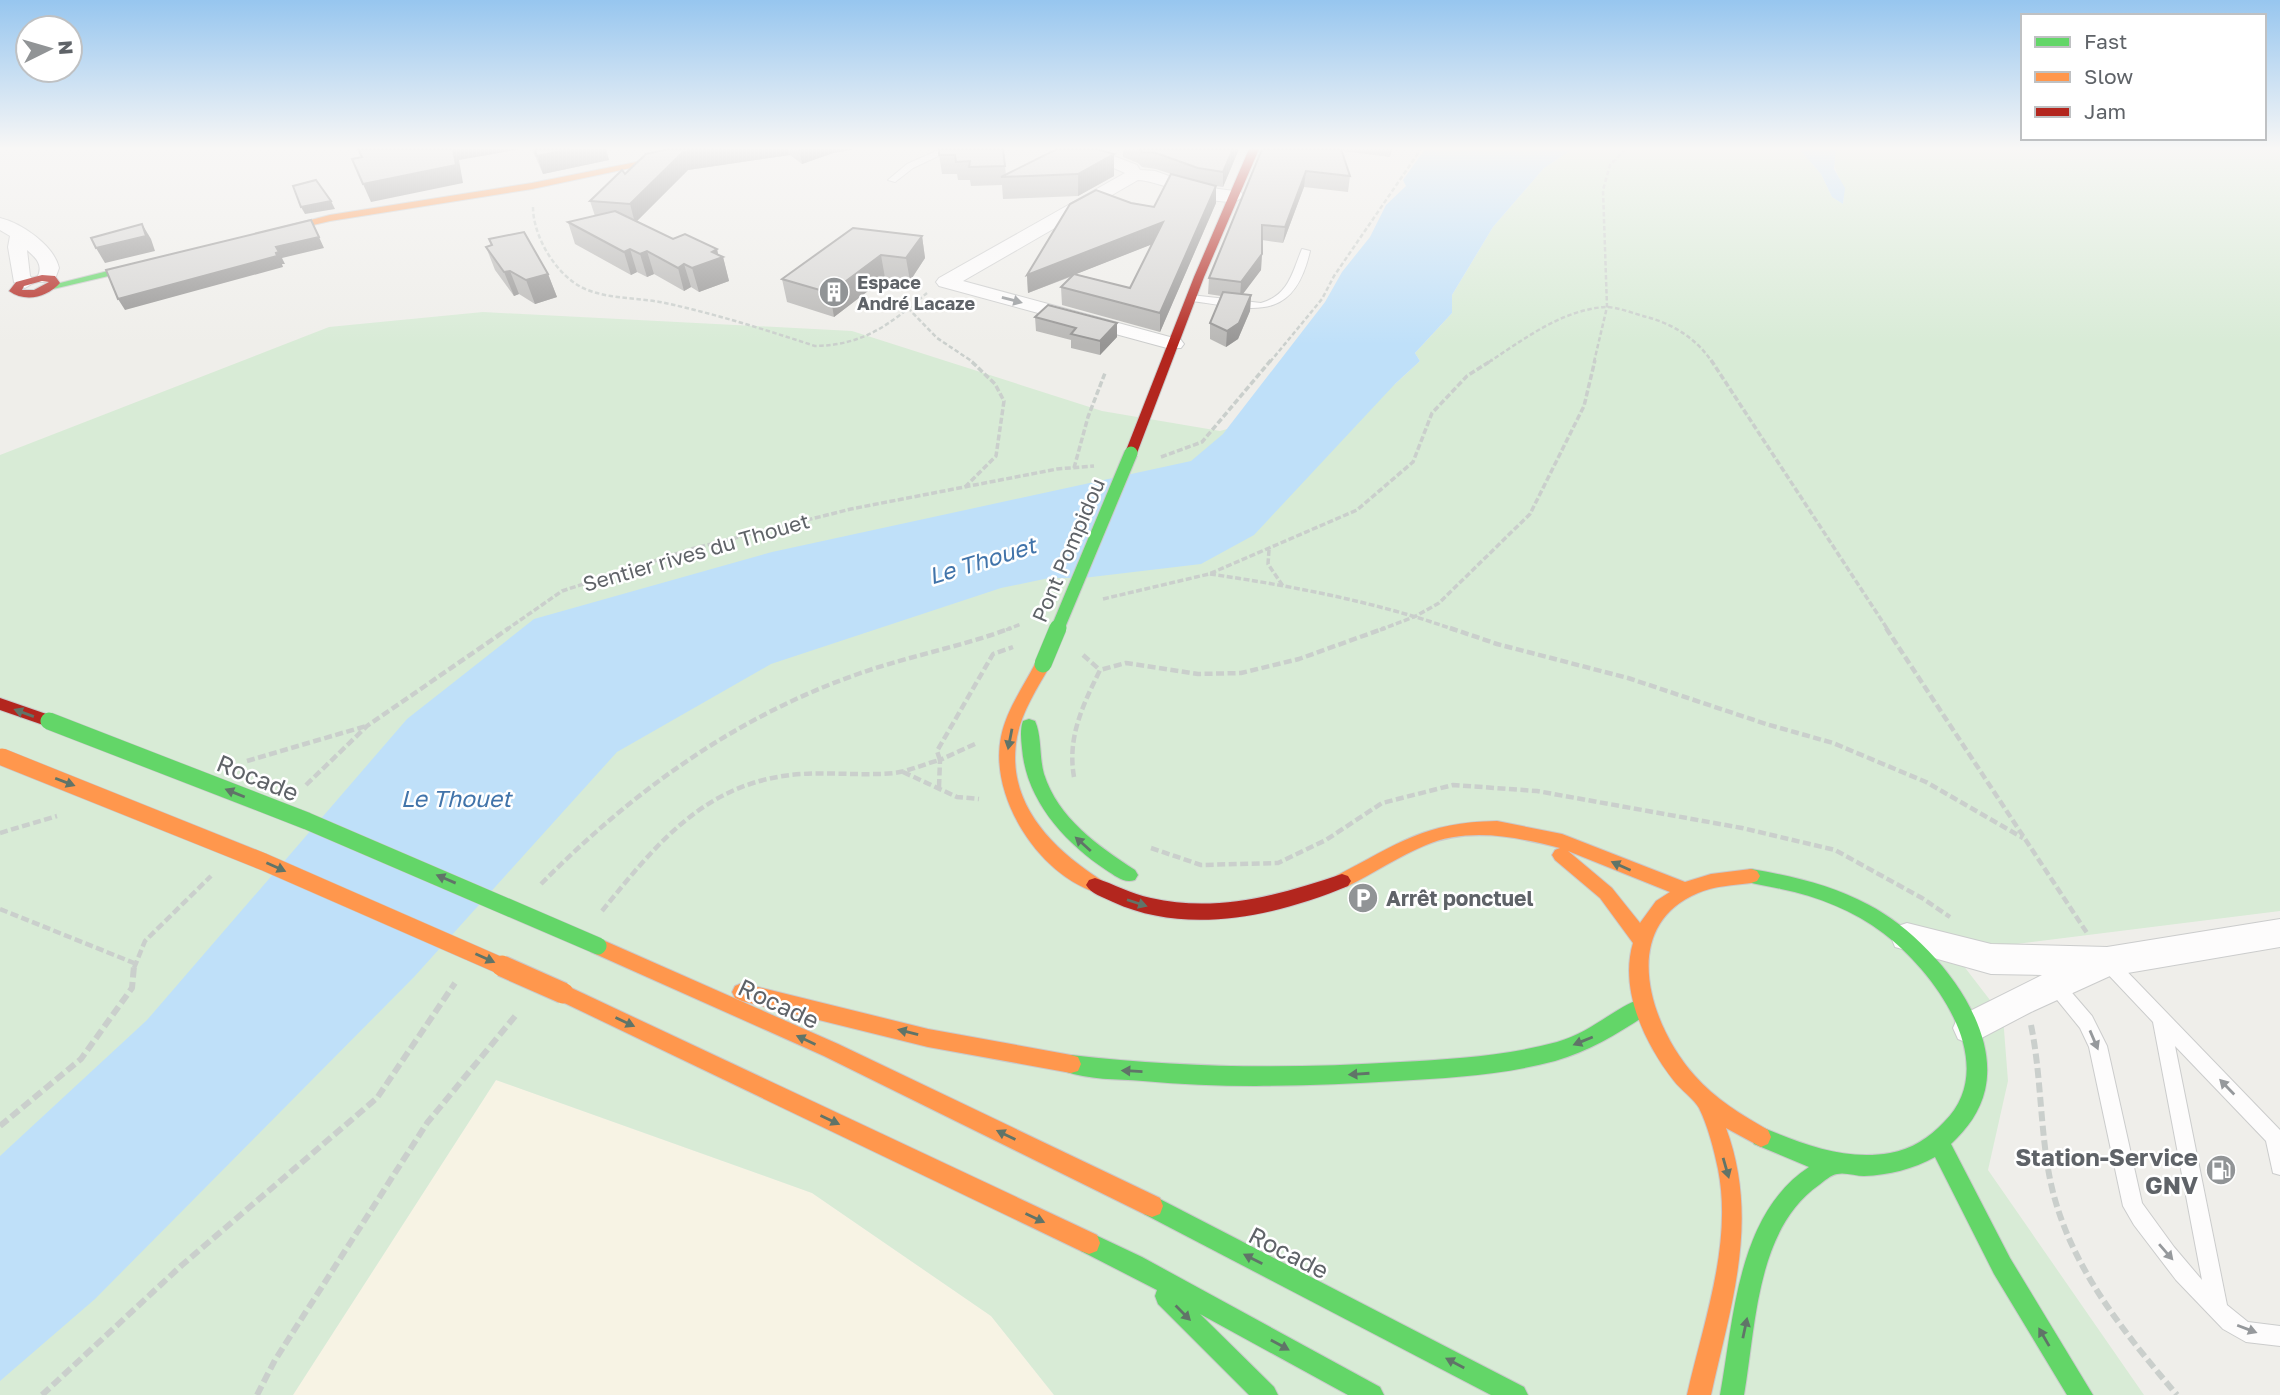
<svg xmlns="http://www.w3.org/2000/svg" width="2280" height="1395" font-family="'Golos Text',sans-serif">
<rect width="100%" height="100%" fill="#efeeea"/>
<path fill="#f7f3e4" d="M496,1080L812,1193L991,1316L1054,1395H293Z"/>
<path fill="#d8ebd6" d="M1573,149H1799L1821,174L1832,197L1843,204C1848,177 1828,175 1836,149H2280V911L1953,952L2003,1017L2008,1081L1988,1170L2144,1395H1054L991,1316L812,1193L496,1080L293,1395H0V455L329,327L483,312L852,331L1102,411L1220,431L1395,384L1420,361L1415,353L1452,313V295L1493,227L1544,168Z"/>
<g fill="#bfe0f9">
<path d="M1425,149H1573L1544,168L1493,227L1452,295V313L1415,353L1420,361L1395,384L1254,535L1201,564L1083,578H1049L1001,588L771,664L617,752L414,977L95,1299L0,1381V1156L147,1020L407,719L534,619L772,552L1191,461L1223,434L1325,302L1342,272L1370,237L1386,205L1406,186L1403,180Z"/>
<path d="M1799,149H1836L1834,169L1845,188L1843,204L1832,197L1821,174Z"/>
</g>
<g fill="none" stroke-linecap="round" stroke-linejoin="round">
<g stroke="#cbcccc" stroke-width="2">
<g id="lane">
<path d="M941,149H953L913,168L895,182L888,180L907,164Z"/>
<path d="M1302,249L1310,251C1293,326 1250,308 1191,301L1186,298L1191,295L1261,303C1289,295 1292,273 1302,249Z"/>
<path d="M2107,955L2113,957L2280,1130V1175L2273,1173L2266,1141L2175,1046L2227,1305L2248,1322L2280,1326V1346L2246,1342L2223,1329L2176,1280L2134,1225L2123,1206L2089,1047L2080,1028L2049,990L2047,985L2049,980L2055,977L2061,980L2092,1016L2107,1046L2142,1203L2174,1247L2202,1280L2153,1022L2101,967L2099,962L2101,957Z"/>
</g>
</g>
<g stroke="#cbcccc" stroke-width="2">
<g id="street">
<path d="M1071,149H1095L1137,165L1140,170L1155,171L1197,186L1241,192L1244,196C1227,215 1161,180 1138,180L963,281L1181,340L1184,344L1181,348H1167L939,286L936,282L939,278L1125,173Z"/>
<path d="M0,218C21,223 54,245 59,268L54,282H40L37,278C44,265 36,258 27,250L30,276L35,282L25,288L14,282L8,247L10,236L0,230Z"/>
<path d="M2280,919V947L2110,976L2031,1012L1970,1044L1958,1039L1953,1028L1958,1017L2042,975L1991,974L1895,947L1891,937L1895,927L1907,923L1991,944L2107,947Z"/>
</g>
</g>
<g stroke="#cacacb" stroke-width="2">
<g id="fast">
<path d="M160,258L164,259V263L53,289L48,286Z"/>
<path d="M1029,719L1035,721C1042,736 1039,757 1044,774C1058,818 1098,846 1135,870L1138,875L1135,880C1124,884 1116,876 1106,870C1064,842 1026,800 1022,748C1021,739 1020,729 1023,721Z"/>
<path d="M1751,869C1792,876 1832,885 1869,905C1927,935 2001,1020 1985,1090C1980,1112 1967,1129 1951,1144L2010,1258L2093,1395H2067L1994,1274L1935,1157C1913,1169 1889,1175 1864,1176C1856,1176 1845,1172 1837,1174C1831,1175 1824,1181 1819,1185C1756,1229 1756,1326 1744,1395H1720C1734,1319 1737,1214 1809,1167L1754,1144L1751,1137L1754,1130L1761,1127C1803,1144 1844,1161 1890,1153C1912,1149 1929,1138 1944,1122C2003,1064 1934,971 1883,933C1854,911 1817,896 1781,889C1769,886 1757,885 1745,881L1742,876L1745,871Z"/>
<path d="M1642,998L1649,1001L1652,1007L1649,1013C1619,1033 1590,1051 1555,1061C1503,1075 1450,1078 1397,1081C1312,1086 1227,1089 1143,1081C1117,1079 1088,1080 1064,1071L1061,1064L1064,1057L1071,1055C1181,1068 1289,1069 1400,1062C1452,1059 1506,1056 1557,1042C1592,1032 1612,1009 1642,998Z"/>
<path d="M1152,1195L1524,1387L1528,1395H1491L1144,1214L1141,1206L1144,1198Z"/>
<path d="M1089,1232L1142,1257L1380,1387L1384,1395H1348L1200,1314L1274,1387L1278,1395H1249L1158,1304L1155,1296L1157,1290L1081,1251L1078,1243L1081,1235Z"/>
</g>
</g>
<g stroke="#cacacb" stroke-width="2">
<g id="slow">
<path d="M701,149H720L532,189L330,221L262,237L257,234L330,215L532,183Z"/>
<path d="M1043,659L1051,664C1038,687 1022,711 1017,737C1005,802 1051,848 1101,880L1104,885L1101,890L1095,892C1038,873 989,797 1001,737C1006,711 1023,687 1035,664Z"/>
<path d="M1497,821L1562,834L1685,882L1711,874L1751,869L1757,871L1760,876L1757,881L1751,883C1734,885 1714,886 1698,893C1617,927 1650,1026 1695,1076C1715,1099 1742,1115 1768,1130L1771,1137L1768,1144L1761,1147L1726,1128C1760,1220 1731,1304 1711,1395H1687C1703,1323 1733,1244 1718,1169C1714,1150 1708,1126 1699,1108C1694,1099 1681,1090 1674,1081C1645,1044 1619,990 1633,943L1600,898L1555,860L1552,855L1555,850L1560,848C1517,837 1469,827 1426,845C1399,856 1374,873 1348,886L1342,888L1336,886L1333,881L1336,876C1398,844 1424,822 1497,821ZM1568,851L1670,892L1656,901L1640,923L1612,888Z"/>
<path d="M598,938L838,1044L1160,1198L1163,1206L1160,1214L1152,1217L1144,1214L824,1056L591,952L589,946L591,940Z"/>
<path d="M742,983L928,1029L1071,1055L1078,1057L1081,1064L1078,1071L1071,1073L928,1047L742,1001L735,998L732,992L735,986Z"/>
<path d="M563,984L1097,1235L1100,1243L1097,1251L1089,1254L1081,1251L556,999L553,993L556,987Z"/>
</g>
</g>
<g stroke="#cacacb" stroke-width="2">
<g id="jam">
<path d="M1249,149H1259L1204,277L1137,453L1136,456H1126L1125,453L1194,277Z"/>
<path d="M42,275L55,276L60,283C47,297 26,303 9,291L16,282ZM42,281L49,282L34,290H22L24,286Z"/>
<path d="M0,698L55,717L57,721L55,725L49,727L0,710Z"/>
<path d="M1342,874L1348,876L1351,881L1348,886C1276,916 1187,936 1113,902C1103,897 1091,894 1086,885L1089,880L1095,878C1114,884 1131,894 1151,898C1217,913 1280,895 1342,874Z"/>
</g>
</g>
<g stroke="#cacfcc" stroke-width="2.5" stroke-dasharray="4.5 2.5" stroke-linecap="butt">
<path d="M533,207C533,236 555,273 581,287C607,300 638,297 665,303C716,314 766,330 815,346C865,345 890,324 927,293"/>
<path d="M908,308L937,338L973,362"/>
<path d="M1270,362L1322,299L1334,276L1421,149"/>
<path d="M1489,362C1524,339 1562,310 1605,307C1618,307 1635,314 1647,317C1673,324 1697,339 1712,362"/>
<path d="M1594,362L1607,307L1603,190L1610,165L1626,149"/>
</g>
<g stroke="#cacfcc" stroke-width="3.5" stroke-dasharray="6 2.5" stroke-linecap="butt">
<path d="M1711,360L1888,630"/>
<path d="M1161,457L1202,442L1271,360"/>
<path d="M1074,468L1088,417L1105,373"/>
<path d="M965,487L996,456L1004,401L995,384L970,360"/>
<path d="M1269,550L1268,564L1283,586"/>
<path d="M1210,574C1292,586 1377,602 1455,630"/>
<path d="M1103,599L1209,574L1357,510L1413,462L1432,413L1467,376L1492,360"/>
<path d="M506,630L562,591L691,549L851,509L1057,469L1094,466"/>
<path d="M1006,630L1021,624"/>
<path d="M1380,630L1416,616L1439,603L1530,514L1584,406L1595,360"/>
</g>
<g stroke="#cacfcc" stroke-width="4.5" stroke-dasharray="8 3.5" stroke-linecap="butt">
<path d="M1450,628L1497,644L1628,678L1766,724L1833,743L1926,782L2023,838"/>
<path d="M1886,628L2087,933"/>
<path d="M1083,655L1100,670"/>
<path d="M247,761L366,726"/>
<path d="M903,772L957,797L979,799"/>
<path d="M1074,777C1067,737 1083,705 1100,670L1126,663L1198,674L1241,673L1299,659L1385,628"/>
<path d="M306,785L367,726L509,628"/>
<path d="M939,787L940,760L977,743"/>
<path d="M0,833L57,816"/>
<path d="M1151,848L1201,865L1278,863L1326,840L1382,803L1453,785L1537,791L1742,828L1835,850L1922,898L1950,917"/>
<path d="M541,884C632,792 735,717 858,674C908,656 961,647 1011,628"/>
<path d="M0,909L134,963"/>
<path d="M602,911C658,842 707,780 802,774C833,772 863,776 894,773C910,771 924,764 940,760L937,751L993,654L1013,647"/>
<path d="M134,968L145,941L211,876"/>
</g>
<g stroke="#cacfcc" stroke-width="6" stroke-dasharray="10 4.5" stroke-linecap="butt">
<path d="M2031,1025C2041,1074 2040,1125 2049,1174C2065,1261 2122,1330 2177,1395"/>
<path d="M0,1126L81,1059L132,988L134,966"/>
<path d="M42,1395L182,1265L377,1098L455,983"/>
<path d="M257,1395L275,1360L427,1123L516,1015"/>
</g>
<use href="#lane" fill="#fdfcfc" fill-rule="evenodd"/>
<use href="#street" fill="#fdfcfc" fill-rule="evenodd"/>
<use href="#fast" fill="#63d668" fill-rule="evenodd"/>
<use href="#slow" fill="#ff974d" fill-rule="evenodd"/>
<use href="#jam" fill="#b3261e" fill-rule="evenodd"/>
<g stroke="#cacacb" stroke-width="15" stroke-linecap="butt">
<path id="fast-bridge-far1" d="M1057,630L1131,453"/>
</g>
<g stroke="#cacacb" stroke-width="18" stroke-linecap="butt">
<g id="fast-bridge">
<path d="M1043,664L1058,628"/>
<path d="M49,721L307,821L598,946"/>
</g>
</g>
<g stroke="#cacacb" stroke-width="18" stroke-linecap="butt">
<path id="slow-bridge-far1" d="M2,757L264,862L506,968"/>
</g>
<g stroke="#cacacb" stroke-width="23" stroke-linecap="butt">
<path id="slow-bridge" d="M502,966L563,993"/>
</g>
<use href="#fast-bridge-far1" stroke="#63d668" stroke-width="13"/>
<use href="#fast-bridge" stroke="#63d668" stroke-width="17"/>
<use href="#slow-bridge-far1" stroke="#ff974d" stroke-width="17"/>
<use href="#slow-bridge" stroke="#ff974d" stroke-width="21"/>
</g>
<g fill="#b8b7b5" fill-rule="evenodd">
<path d="M532,149H606L609,160L543,174Z"/>
<path d="M669,149H856L833,153L802,164L790,155L688,170L637,221L673,239L717,249L718,255L723,257L729,281L699,292L691,287L684,291L654,274L647,277L637,272L631,275L575,244L568,222L595,216L590,201L625,174Z"/>
<path d="M1003,149L1006,175L1057,149L1114,176L1078,196L1003,199L1002,185L971,186L970,180H958L957,174H942L939,155Z"/>
<path d="M1123,149H1239L1223,187L1216,186V203L1160,332L1062,305L1061,287L1073,276L1028,293L1027,275L1131,203L1154,207L1171,174L1156,169L1142,167L1138,163L1123,157ZM1152,244L1130,288L1076,274Z"/>
<path d="M1262,149H1392L1390,157L1342,151L1350,176L1348,192L1304,187L1283,243L1262,240L1261,270L1242,294L1251,295L1250,311L1238,339L1226,347L1210,339V323L1221,296L1208,294L1209,278Z"/>
<path d="M922,236L925,258L910,281L885,278L834,317L787,302L782,279Z"/>
<path d="M486,247L548,274L557,297L535,304L519,294L514,296L495,270Z"/>
<path d="M1035,317L1117,337L1100,355L1071,348V340L1036,331Z"/>
</g>
<g fill="#969594">
<path d="M453,149H521L459,160L463,183L371,202L363,184Z"/>
<path d="M571,149H606L609,160L543,174L537,156Z"/>
<path d="M704,149H789L790,155L688,170L635,223L630,204L683,152Z"/>
<path d="M799,149H856L833,153L802,164Z"/>
<path d="M1233,149H1239L1223,187V172Z"/>
<path d="M1114,154V176L1078,196V174Z"/>
<path d="M1306,171L1304,187L1283,243L1285,227Z"/>
<path d="M1216,186V203L1160,332V313Z"/>
<path d="M331,201L335,209L305,214L301,207Z"/>
<path d="M1163,222V240L1028,293L1027,275Z"/>
<path d="M142,224L151,239L155,251L105,263L96,248Z"/>
<path d="M922,236L925,258L910,281L906,258Z"/>
<path d="M319,237L324,248L282,258L285,264H282L283,267L125,310L118,299L276,253V247Z"/>
<path d="M630,249L637,272L631,275L624,252Z"/>
<path d="M717,249L719,259L723,257L729,281L699,292L692,268L712,252Z"/>
<path d="M647,251L654,274L647,277L640,254Z"/>
<path d="M1262,254L1261,270L1240,298L1241,282Z"/>
<path d="M881,255L885,278L834,317L830,293Z"/>
<path d="M684,264L691,287L684,291L678,268Z"/>
<path d="M510,271L519,294L514,296L504,272Z"/>
<path d="M548,274L557,297L535,304L526,280Z"/>
<path d="M1251,295L1250,311L1238,339L1226,347L1227,331Z"/>
<path d="M1117,323V337L1100,355V341Z"/>
</g>
<g fill="#d6d5d3" stroke="#969594" stroke-width="2">
<path d="M358,149H453L456,165L363,184L352,159L362,157Z"/>
<path d="M534,149H571L537,156Z"/>
<path d="M669,149H704L683,152L630,204L590,201L622,170L625,174L646,154Z"/>
<path d="M939,149H1003L1005,166L969,167L970,161L956,162L955,155H939Z"/>
<path d="M1057,149H1096L1114,154L1078,174L1001,177Z"/>
<path d="M1139,149H1233L1223,172L1198,168L1156,153L1142,152Z"/>
<path d="M1262,149H1341L1350,176L1306,171L1285,227L1262,225V254L1241,282L1209,278Z"/>
<path d="M1171,174L1216,186L1160,313L1061,287L1074,274L1130,288L1163,222L1027,275L1070,204L1096,190L1131,203L1154,207Z"/>
<path d="M316,180L331,201L301,207L293,186Z"/>
<path d="M615,211L673,239L685,234L717,249L712,252L723,257L692,268L684,264L678,268L647,251L640,254L630,249L624,252L568,222Z"/>
<path d="M311,220L319,237L276,247L279,252L276,253L277,256L118,299L106,270Z"/>
<path d="M142,224L146,236L96,248L91,238Z"/>
<path d="M853,228L922,236L906,258L881,255L830,293L782,279Z"/>
<path d="M524,232L548,274L526,280L510,271L504,272L486,247L492,245L489,239Z"/>
<path d="M1223,292L1251,295L1239,323L1227,331L1210,323Z"/>
<path d="M1048,305L1117,323L1100,341L1071,334L1076,328L1035,317Z"/>
</g>
<defs><path id="oneway-solid" d="M-6-.8H1V-3.2L6.5 0L1 3.2V.8H-6Z" transform="scale(1.75)"/></defs>
<g fill="#96999c">
<use href="#oneway-solid" transform="translate(1012 300) rotate(15)"/>
<use href="#oneway-solid" transform="translate(2094 1040) rotate(67)"/>
<use href="#oneway-solid" transform="translate(2227 1087) rotate(-134)"/>
<use href="#oneway-solid" transform="translate(2166 1252) rotate(49)"/>
<use href="#oneway-solid" transform="translate(2247 1329) rotate(21)"/>
</g>
<g fill="#607468">
<use href="#oneway-solid" transform="translate(24 713) rotate(-160)"/>
<use href="#oneway-solid" transform="translate(1010 739) rotate(101)"/>
<use href="#oneway-solid" transform="translate(65 782) rotate(21)"/>
<use href="#oneway-solid" transform="translate(235 793) rotate(-158)"/>
<use href="#oneway-solid" transform="translate(1083 844) rotate(-138)"/>
<use href="#oneway-solid" transform="translate(1621 866) rotate(-156)"/>
<use href="#oneway-solid" transform="translate(276 867) rotate(24)"/>
<use href="#oneway-solid" transform="translate(446 879) rotate(-157)"/>
<use href="#oneway-solid" transform="translate(1137 903) rotate(18)"/>
<use href="#oneway-solid" transform="translate(485 958) rotate(24)"/>
<use href="#oneway-solid" transform="translate(625 1022) rotate(25)"/>
<use href="#oneway-solid" transform="translate(908 1032) rotate(-166)"/>
<use href="#oneway-solid" transform="translate(806 1040) rotate(-155)"/>
<use href="#oneway-solid" transform="translate(1583 1041) rotate(158)"/>
<use href="#oneway-solid" transform="translate(1132 1071) rotate(-177)"/>
<use href="#oneway-solid" transform="translate(1359 1074) rotate(176)"/>
<use href="#oneway-solid" transform="translate(830 1120) rotate(25)"/>
<use href="#oneway-solid" transform="translate(1006 1135) rotate(-154)"/>
<use href="#oneway-solid" transform="translate(1726 1168) rotate(74)"/>
<use href="#oneway-solid" transform="translate(1035 1218) rotate(25)"/>
<use href="#oneway-solid" transform="translate(1253 1259) rotate(-153)"/>
<use href="#oneway-solid" transform="translate(1183 1313) rotate(45)"/>
<use href="#oneway-solid" transform="translate(1745 1328) rotate(-78)"/>
<use href="#oneway-solid" transform="translate(2044 1337) rotate(-120)"/>
<use href="#oneway-solid" transform="translate(1280 1345) rotate(29)"/>
<use href="#oneway-solid" transform="translate(1455 1363) rotate(-152)"/>
</g>
<linearGradient id="sky" x2="0" y2="1"><stop stop-color="#97c6ef"/><stop offset="0.43" stop-color="#f8f7f6"/><stop offset="1" stop-color="#f8f7f6" stop-opacity="0"/></linearGradient>
<rect width="2280" height="345" fill="url(#sky)"/>
<defs>
<g id="building-disc" transform="scale(1.575)"><circle r="9.5" fill="#919496" stroke="#fff"/><path d="M-4-6H4V6H1V3H-1V6H-4ZM-2.5-4.3h1.7v1.8h-1.7ZM.8-4.3h1.7v1.8H.8ZM-2.5-1h1.7V.8h-1.7ZM.8-1h1.7V.8H.8Z" fill="#fff"/></g>
<g id="parking-disc" transform="scale(1.575)"><circle r="9.5" fill="#919496" stroke="#fff"/><path d="M-3.5-5.5H1a3.5 3.5 0 0 1 0 7H-1V5.5H-3.5ZM-1-3.4V-.6H.8a1.4 1.4 0 0 0 0-2.8Z" fill="#fff"/></g>
<g id="fuel-disc" transform="scale(1.575)"><circle r="9.5" fill="#919496" stroke="#fff"/><path d="M-5.5-6h7V0h2V4h1.3V-2.5L3-4.5l.8-.8L6-3V5H2.5V1h-1V6h-7ZM-4.2-4.7v3.2H.2V-4.7Z" fill="#fff"/></g>
</defs>
<g fill-rule="evenodd">
<use href="#building-disc" x="834" y="292"/>
<use href="#parking-disc" x="1363" y="898"/>
<use href="#fuel-disc" x="2221" y="1170"/>
</g>
<g text-anchor="middle" dominant-baseline="central" stroke-width="5" stroke-linejoin="round" paint-order="stroke">
<g font-size="18" font-weight="bold" fill="#5f6368" stroke="#fff" text-anchor="start">
<text x="857" y="282">Espace<tspan x="857" dy="21">André Lacaze</tspan></text>
</g>
<g font-size="21" fill="#5f6368" stroke="#fff">
<text transform="translate(1068 550) rotate(-67)">Pont Pompidou</text>
<text transform="translate(696 552) rotate(-16)">Sentier rives du Thouet</text>
</g>
<g font-size="21" font-weight="bold" fill="#5f6368" stroke="#fff" text-anchor="start">
<text x="1386" y="898">Arrêt ponctuel</text>
</g>
<g font-size="23" font-style="italic" fill="#4174aa" stroke="#fff">
<text transform="translate(982 560) rotate(-17)">Le Thouet</text>
<text x="456" y="798">Le Thouet</text>
</g>
<g font-size="24" fill="#5f6368" stroke="#fff">
<text transform="translate(258 777) rotate(22)">Rocade</text>
<text transform="translate(779 1003) rotate(25)">Rocade</text>
<text transform="translate(1289 1252) rotate(27)">Rocade</text>
</g>
<g font-size="24" font-weight="bold" fill="#5f6368" stroke="#fff" text-anchor="end">
<text x="2198" y="1156">Station-Service<tspan x="2198" dy="28">GNV</tspan></text>
</g>
</g>
<rect x="2021" y="14" width="245" height="126" fill="#ffffff" stroke="#bfc1c3" stroke-width="2"/>
<rect x="2035" y="37" width="35" height="10" fill="#63d668" stroke="#bfc1c3" stroke-width="2"/>
<text x="2084" y="49" font-size="21" fill="#5f6368">Fast</text>
<rect x="2035" y="72" width="35" height="10" fill="#ff974d" stroke="#bfc1c3" stroke-width="2"/>
<text x="2084" y="84" font-size="21" fill="#5f6368">Slow</text>
<rect x="2035" y="107" width="35" height="10" fill="#b3261e" stroke="#bfc1c3" stroke-width="2"/>
<text x="2084" y="119" font-size="21" fill="#5f6368">Jam</text>
<g transform="translate(49 49) rotate(85)"><circle r="33" fill="#ffffff" stroke="#bfc1c3" stroke-width="2"/>
<path d="M0-5L12 26L0 18L-12 26Z" fill="#919496"/>
<text y="-10" font-size="19" font-weight="bold" text-anchor="middle" fill="#5f6368">N</text>
</g>
</svg>
